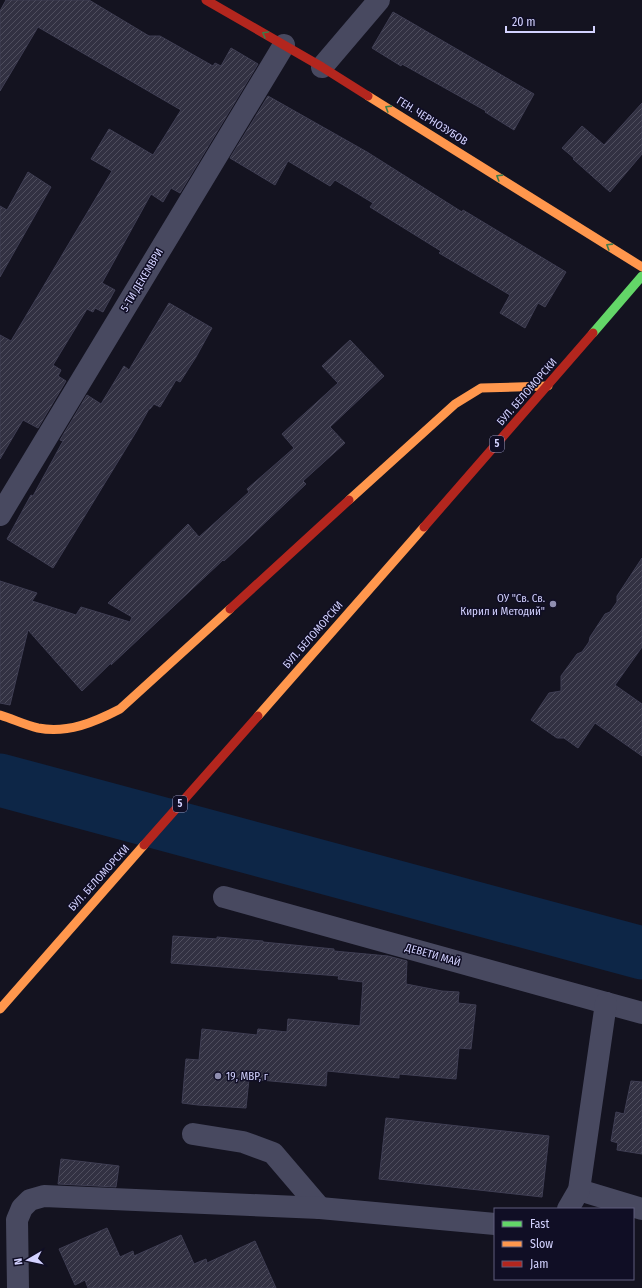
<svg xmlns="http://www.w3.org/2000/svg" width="642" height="1288" font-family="'Fira Sans Condensed',sans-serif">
<defs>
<pattern id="building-hatch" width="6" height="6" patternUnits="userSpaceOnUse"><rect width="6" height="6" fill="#323142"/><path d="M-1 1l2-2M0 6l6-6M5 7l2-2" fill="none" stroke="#4f4e5e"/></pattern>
</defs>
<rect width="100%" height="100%" fill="#141320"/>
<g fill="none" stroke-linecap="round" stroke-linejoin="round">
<path stroke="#0d2647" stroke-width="53" d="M0,780L642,953"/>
</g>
<g fill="url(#building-hatch)" stroke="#3f3e53">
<path d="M6,0H89L149,36H160L213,66L215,63L221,66L231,48L258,64L180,193L171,188L163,202L151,194L102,283L115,290L103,312L95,308L93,312L87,309L53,365L61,370L58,376L66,381L38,428L23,420L0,459V335L11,341L112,171L91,159L109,129L153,155L181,110L38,27L0,91V11Z"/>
<path d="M393,12L534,94L514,130L485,112L486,111L402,64L401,66L372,48Z"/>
<path d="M268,96L367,152L462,212L463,210L566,272L545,307L538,303L525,328L500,313L510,295L439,253L441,251L370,207L373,203L335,180L330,186L288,161L275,185L230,158Z"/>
<path d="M642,103V154L610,192L573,159L574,158L562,148L582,126L604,145Z"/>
<path d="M28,172L51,187L0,277V206L7,210Z"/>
<path d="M169,303L212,328L196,357L180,382L176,380L160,407L154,404L150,409H149L136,432L53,568L7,539L31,495L33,496L63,441L60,440L87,395L101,404L124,366L129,370Z"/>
<path d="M350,340L384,376L330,427L345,443L303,481L306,484L252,535L224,561L223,560L111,665L112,662L82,691L28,630L10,705L0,703V581L37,593L32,601L76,615L81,607L130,622L132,617L108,603L188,524L199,537L249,492L247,489L294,448L282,434L338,383L322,366Z"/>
<path d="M642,558V647L615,685L642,704V756L595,723L578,748L564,738H557L531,720L549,693L561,691V676L577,654L582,652L589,642L590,637L605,614L610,612L617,602V596Z"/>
<path d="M173,936L217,939V937L263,941V942L334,949V951L388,956L407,961L406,984L442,991L459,992L458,1003L476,1005L471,1049L459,1048L456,1079L399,1074V1078L327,1071L326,1086L249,1079L246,1108L198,1105L182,1103L186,1059L199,1060L202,1029L257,1035L258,1029L287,1032L288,1019L360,1026L363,982L338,979L339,976L171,963Z"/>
<path d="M631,1081L642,1082V1154L617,1150L618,1143L611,1141L616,1112L624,1114Z"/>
<path d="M386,1118L549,1136L542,1197L379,1179Z"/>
<path d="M61,1159L119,1166L116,1187L58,1184Z"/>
<path d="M107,1228L120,1257L133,1251L134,1256L181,1235L194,1264L206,1259L207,1263L255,1241L276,1288H88L85,1280L75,1285L59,1249Z"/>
</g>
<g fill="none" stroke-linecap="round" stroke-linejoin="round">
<g stroke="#484960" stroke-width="22">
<path d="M322,67L379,0"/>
<path d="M0,515L284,45"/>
<path d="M224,897L642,1013"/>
<path d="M193,1134L243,1142L273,1153L320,1208"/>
<path d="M579,1190L642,1209"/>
<path d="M568,1209L579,1190L606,1003"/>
<path d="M18,1288L17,1220L22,1208L30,1200L44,1196L320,1208L495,1224"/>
</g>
<path stroke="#63d668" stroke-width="9" d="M593,333L642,276"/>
<g stroke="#ff974d" stroke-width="9">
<path d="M368,96L642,267"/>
<path d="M349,500L455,404L481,388L548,386"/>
<path d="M0,715C13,719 25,725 38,728C67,734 95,722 120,709L230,609"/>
<path d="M258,716L424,527"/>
<path d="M0,1009L144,845"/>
</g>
<g stroke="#b3261e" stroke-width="9">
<path d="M206,0L322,67L368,96"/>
<path d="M424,527L593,333"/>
<path d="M230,609L349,500"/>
<path d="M144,845L258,716"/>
</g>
</g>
<defs><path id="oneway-chevron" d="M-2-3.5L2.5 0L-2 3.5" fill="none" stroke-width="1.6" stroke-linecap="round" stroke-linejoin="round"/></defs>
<g stroke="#3e7c4a">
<use href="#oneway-chevron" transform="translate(265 34) rotate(-150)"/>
<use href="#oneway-chevron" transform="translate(388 108) rotate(-148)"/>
<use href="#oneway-chevron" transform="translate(499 177) rotate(-148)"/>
<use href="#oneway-chevron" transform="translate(609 246) rotate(-148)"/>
</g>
<g fill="#908fb1" stroke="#100e25" stroke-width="1.5">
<circle cx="553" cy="604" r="4"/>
<circle cx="218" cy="1076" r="4"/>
</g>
<g text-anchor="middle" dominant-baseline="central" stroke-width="3" stroke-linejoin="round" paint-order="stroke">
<g fill="#100e25" stroke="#9897be" stroke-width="1">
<rect x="490" y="436" width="14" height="16" rx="3"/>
<rect x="173" y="796" width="14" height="16" rx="3"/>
</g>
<g font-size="10" font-weight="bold" fill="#d3d2ff">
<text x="497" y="444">5</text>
<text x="180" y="804">5</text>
</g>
<g font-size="11" fill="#d3d2ff" stroke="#100e25">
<text transform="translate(432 121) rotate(32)">ГЕН. ЧЕРНОЗУБОВ</text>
<text transform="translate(142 280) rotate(-59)">5-ТИ ДЕКЕМВРИ</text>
<text transform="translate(527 392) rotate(-49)">БУЛ. БЕЛОМОРСКИ</text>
<text transform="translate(313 635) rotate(-49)">БУЛ. БЕЛОМОРСКИ</text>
<text transform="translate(99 878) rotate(-48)">БУЛ. БЕЛОМОРСКИ</text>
<text transform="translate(433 955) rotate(16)">ДЕВЕТИ МАЙ</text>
</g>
<g font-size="11" fill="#d3d2ff" stroke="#100e25" text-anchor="end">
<text x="545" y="598">ОУ "Св. Св.<tspan x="545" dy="13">Кирил и Методий"</tspan></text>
<text x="226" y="1076" text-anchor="start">19, МВР, г</text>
</g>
</g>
<rect x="494" y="1208" width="140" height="72" fill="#100e25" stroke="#5e5c7c"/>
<rect x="502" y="1221" width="20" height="6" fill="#63d668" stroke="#5e5c7c"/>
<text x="530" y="1228" font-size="12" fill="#d3d2ff">Fast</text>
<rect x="502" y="1241" width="20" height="6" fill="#ff974d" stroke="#5e5c7c"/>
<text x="530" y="1248" font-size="12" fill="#d3d2ff">Slow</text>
<rect x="502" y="1261" width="20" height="6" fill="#b3261e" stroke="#5e5c7c"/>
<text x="530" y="1268" font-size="12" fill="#d3d2ff">Jam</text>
<g transform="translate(28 1260) rotate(261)" stroke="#100e25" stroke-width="3" paint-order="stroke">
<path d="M0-3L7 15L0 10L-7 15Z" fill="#d3d2ff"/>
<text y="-6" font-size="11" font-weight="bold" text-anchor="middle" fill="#d3d2ff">N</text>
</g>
<path d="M506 26v6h88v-6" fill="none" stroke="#d3d2ff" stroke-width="2"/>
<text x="512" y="26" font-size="12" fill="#d3d2ff" stroke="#100e25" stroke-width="3" paint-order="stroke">20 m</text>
</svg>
